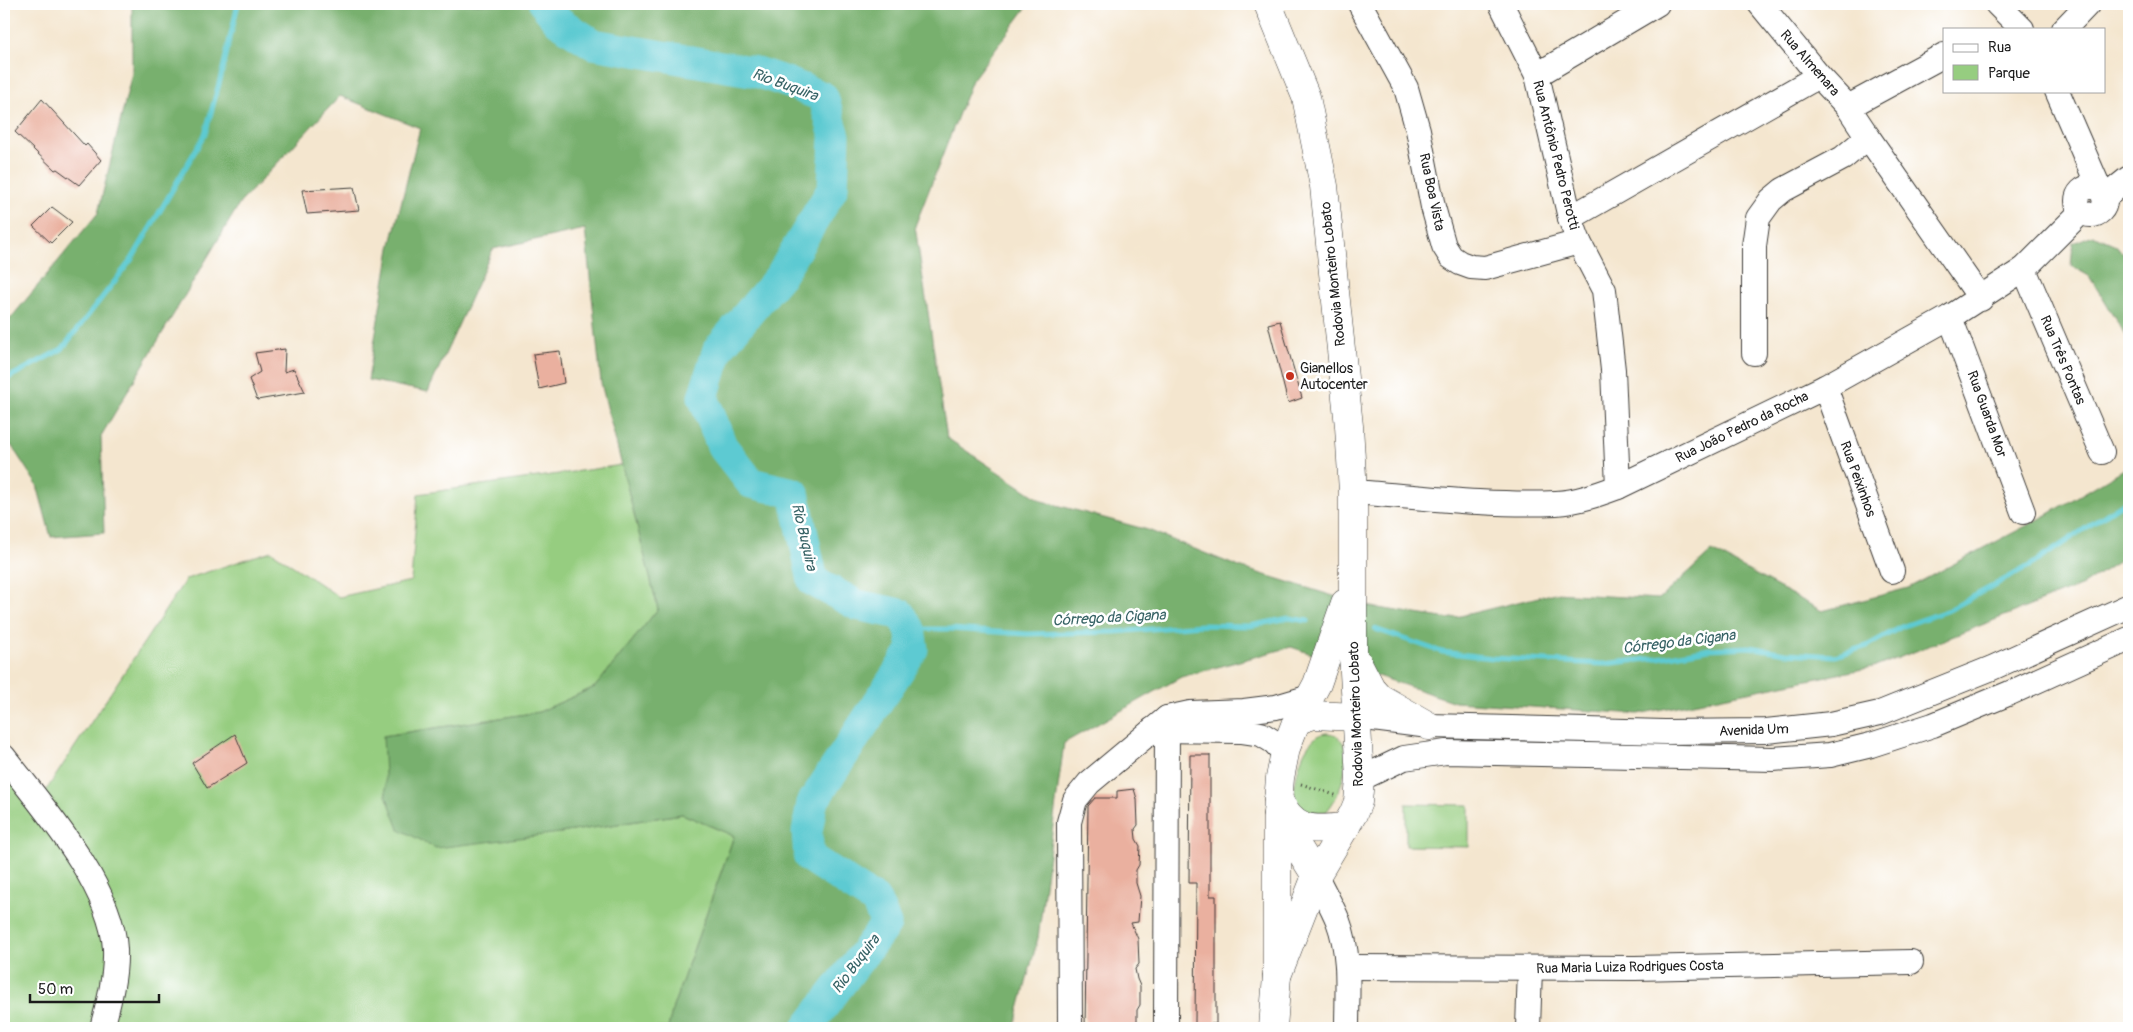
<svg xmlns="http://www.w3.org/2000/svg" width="2133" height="1032" font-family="Pangolin,sans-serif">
<rect width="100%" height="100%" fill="#fff"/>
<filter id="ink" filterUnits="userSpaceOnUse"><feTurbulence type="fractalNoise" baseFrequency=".02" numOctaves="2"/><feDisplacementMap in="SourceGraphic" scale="10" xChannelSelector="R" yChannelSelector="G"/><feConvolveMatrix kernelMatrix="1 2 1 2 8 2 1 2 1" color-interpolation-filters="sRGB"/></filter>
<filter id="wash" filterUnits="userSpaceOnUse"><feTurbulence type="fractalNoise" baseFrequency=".0096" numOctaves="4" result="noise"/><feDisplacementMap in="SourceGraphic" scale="20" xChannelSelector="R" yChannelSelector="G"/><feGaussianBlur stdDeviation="1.12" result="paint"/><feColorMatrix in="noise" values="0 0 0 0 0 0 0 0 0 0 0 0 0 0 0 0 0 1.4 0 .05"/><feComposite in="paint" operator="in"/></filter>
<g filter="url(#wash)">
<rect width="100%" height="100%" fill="#f4e6cf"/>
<g fill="#96cd80" stroke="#59744e">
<path d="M622,465L658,609L595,687L539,712L383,736L560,833L682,814L734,836L673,1007L668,1028H4V757L39,801L186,579L271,551L339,597L411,581L418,494Z"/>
<path d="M1326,733C1358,733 1344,785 1334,801C1330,808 1324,814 1320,820L1310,822L1294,804C1295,797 1294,790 1295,784C1298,766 1306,736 1326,733Z"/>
<path d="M1406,804L1469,805V847L1406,846Z"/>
</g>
<g fill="#78b06e" stroke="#4a6645">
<path d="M132,4H1029L972,80L915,226L947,438L1042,501L1148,530L1239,567L1366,606L1448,619L1555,593L1659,599L1712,551L1822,611L1908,588L2047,515L2129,466V554L2083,585L1878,666L1638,714L1455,702L1291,647L1181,677L1064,743L1038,938L1014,1028H668L673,1007L734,836L682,814L560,833L436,848L399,829L386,795L383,736L539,712L595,687L658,609L601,383L585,229L493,249L428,392L368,380L390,248L420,128L340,96L240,203L101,436L104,533L51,537L37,485L11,445L4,450V324L10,319L98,213L132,73Z"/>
<path d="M2093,235L2116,245L2129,261L2128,339L2089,276L2071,266L2073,243Z"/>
</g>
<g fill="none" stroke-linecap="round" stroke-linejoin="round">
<g stroke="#5dcad2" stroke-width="5">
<path d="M4,380L62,349L132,259L205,134L222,73L238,4"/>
<path d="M910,629H950L1027,634L1115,632L1202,625L1250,626L1289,618L1308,621"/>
<path d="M1375,629L1442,652L1492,658L1603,664L1658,658L1709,649L1749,647L1786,653L1835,656L1867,646L1901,627L1949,610L2031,565L2129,499"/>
</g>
<path stroke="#5dcad2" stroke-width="31" d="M544,4L558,21L593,44L756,72L789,83L823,97L835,136L833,188L780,276L718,349L703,397L722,446L751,483L794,493L813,581L857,605L900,614L910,629L913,649L812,803L807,832L809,857L876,901L886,924L807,1028"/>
</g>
<g id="blocks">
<g fill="#eab09f">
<path d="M42,99L85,146L87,144L101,160L79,185L57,169L55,170L15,132Z"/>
<path d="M354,187L359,210L307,214L302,190Z"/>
<path d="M52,207L72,222L51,243L33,226Z"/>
<path d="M1280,321L1302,398L1288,403L1268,324Z"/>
<path d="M285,349L284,372L294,369L305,392L257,400L249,379L260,372L255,353Z"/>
<path d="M560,351L564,383L539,389L533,354Z"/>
<path d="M235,734L247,763L207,788L192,763Z"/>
<path d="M1190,755H1210V896H1216V1024H1195L1196,883H1189Z"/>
<path d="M1134,789L1137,799L1138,825L1135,829L1136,839L1140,846L1139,865L1136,870V883L1140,896L1138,922L1131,923L1138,939L1139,964L1135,969L1137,979L1140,986V1005L1137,1010V1028H1085L1088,806L1095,798H1117V791Z"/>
</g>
</g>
</g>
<g filter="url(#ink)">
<use href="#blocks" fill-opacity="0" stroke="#3c3a37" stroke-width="1"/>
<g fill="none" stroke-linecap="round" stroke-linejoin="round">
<g stroke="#3c3a37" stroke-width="26">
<g id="minor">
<path d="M1360,4L1406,88L1418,130L1433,207L1444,246L1451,257L1460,263L1471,267L1485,268L1579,242"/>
<path d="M1501,4L1537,75L1570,218L1579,242L1604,290L1613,370L1618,487"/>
<path d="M1760,4L1819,76L1848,107L1944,55"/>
<path d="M1997,4L2022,29"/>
<path d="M2064,29L2088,4"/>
<path d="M1537,75L1657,4"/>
<path d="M2057,91L2100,190"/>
<path d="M1868,137L1981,299"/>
<circle cx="2091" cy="201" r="14"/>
<path d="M2104,198L2129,178"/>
<path d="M1570,218L1819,76"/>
<path d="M2024,269L2102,452"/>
<path d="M1950,317L2023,512"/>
<path d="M1754,353V246L1758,218L1771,200L1783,190L1843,158L1868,137L1848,107"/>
<path d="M1825,387L1892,571"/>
<path d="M1353,492C1419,497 1490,506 1556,503C1577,502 1599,494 1618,487L1825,387L1950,317L2024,269L2082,211"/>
<path d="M1357,717L1429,726L1665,732L1766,731L1831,724L1880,713L1992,668L2129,606"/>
<path d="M1152,730L1241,731L1261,734L1274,742L1285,754"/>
<path d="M4,757C42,806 112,886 115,949C116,976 109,1002 102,1028"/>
<path d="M1360,779L1404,758L1446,752L1773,759L1830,755L1871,745L1933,725L2010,693L2129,639"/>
<path d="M1316,876C1323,891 1332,906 1338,921C1351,955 1347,993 1347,1028"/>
<path d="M1348,967L1635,968L1911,962"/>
<path d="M1070,1028L1069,822L1075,800L1089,783L1167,718L1190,713L1244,711L1276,707L1310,697"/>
<path d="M1166,1028L1167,718"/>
<path d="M1528,1028L1530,968"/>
</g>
</g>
<g stroke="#3c3a37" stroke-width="29">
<g id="major">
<path d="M1268,4L1306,97L1324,186L1349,426L1353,492V654L1360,779L1358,802L1353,814L1316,876L1277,976"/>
<path d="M1357,661L1371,688L1380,698L1429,726"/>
<path d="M1298,720L1314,715L1357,717"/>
<path d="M1278,799C1295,832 1311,830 1346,827"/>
<path d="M1277,814L1316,876"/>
<path d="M1273,1028L1277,976V814L1280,778L1286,748L1295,725L1317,684L1345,603"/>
</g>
</g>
<path stroke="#3c3a37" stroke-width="3" stroke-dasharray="1 4" stroke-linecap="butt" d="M1301,784L1338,796"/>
<use href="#minor" stroke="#fff" stroke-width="24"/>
<use href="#major" stroke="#fff" stroke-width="28"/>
</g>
</g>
<circle fill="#c8321e" stroke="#fff" stroke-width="2" cx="1290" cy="376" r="5"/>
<g text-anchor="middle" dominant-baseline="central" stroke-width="5" stroke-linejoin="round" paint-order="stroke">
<g font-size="14" fill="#1c1c1c" stroke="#fff">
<text transform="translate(1810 63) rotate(49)">Rua Almenara</text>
<text transform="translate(1556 155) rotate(76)">Rua Antônio Pedro Perotti</text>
<text transform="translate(1432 192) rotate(78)">Rua Boa Vista</text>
<text transform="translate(1333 274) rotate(-96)">Rodovia Monteiro Lobato</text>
<text transform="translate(2063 360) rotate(67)">Rua Três Pontas</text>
<text transform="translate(1987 414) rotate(70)">Rua Guarda Mor</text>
<text transform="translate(1742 427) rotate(-26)">Rua João Pedro da Rocha</text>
<text transform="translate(1858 479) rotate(70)">Rua Peixinhos</text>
<text transform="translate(1356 714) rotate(-92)">Rodovia Monteiro Lobato</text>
<text transform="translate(1754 730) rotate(-2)">Avenida Um</text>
<text transform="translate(1630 967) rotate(-1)">Rua Maria Luiza Rodrigues Costa</text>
</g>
<g font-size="14" fill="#1c1c1c" stroke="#fff" text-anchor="start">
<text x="1300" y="368">Gianellos<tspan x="1300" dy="16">Autocenter</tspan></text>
</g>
<g font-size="15" font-style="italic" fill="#366265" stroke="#fff">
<text transform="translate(785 85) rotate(20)">Rio Buquira</text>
<text transform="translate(804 537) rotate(77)">Rio Buquira</text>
<text transform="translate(1109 618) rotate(-3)">Córrego da Cigana</text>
<text transform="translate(1679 642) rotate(-7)">Córrego da Cigana</text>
<text transform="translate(856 964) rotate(-53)">Rio Buquira</text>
</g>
</g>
<rect width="2133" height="1032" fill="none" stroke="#fff" stroke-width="20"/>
<rect x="1943" y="28" width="162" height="65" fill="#ffffff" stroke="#a4a4a4"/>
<rect x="1953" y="44" width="25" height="8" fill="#ffffff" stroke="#a4a4a4"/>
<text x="1988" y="52" font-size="15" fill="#1c1c1c">Rua</text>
<rect x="1953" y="65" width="25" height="15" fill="#96cd80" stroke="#a4a4a4"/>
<text x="1988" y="78" font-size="15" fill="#1c1c1c">Parque</text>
<path d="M30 994v8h129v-8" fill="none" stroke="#1c1c1c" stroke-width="2.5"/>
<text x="38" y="994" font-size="15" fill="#1c1c1c" stroke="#ffffff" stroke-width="4" paint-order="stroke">50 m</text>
</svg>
